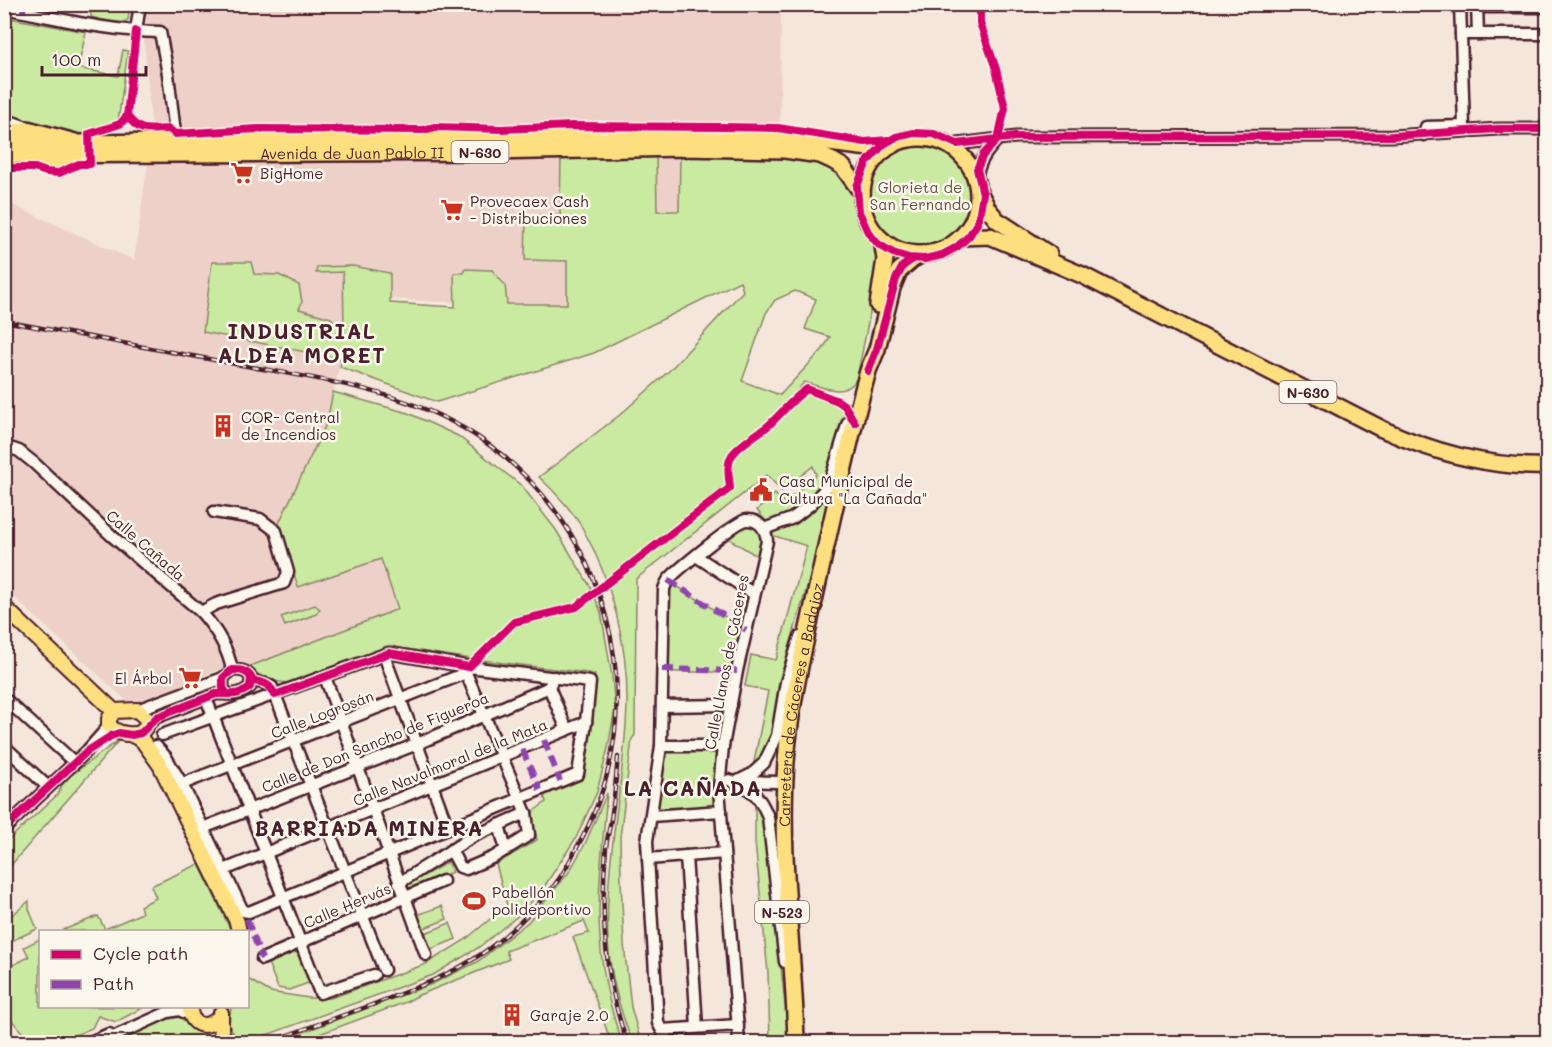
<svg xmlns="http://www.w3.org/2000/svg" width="1552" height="1047" font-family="Mali,sans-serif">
<rect width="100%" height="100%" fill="#f5e6dc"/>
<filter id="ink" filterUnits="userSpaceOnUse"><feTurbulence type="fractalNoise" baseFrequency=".0167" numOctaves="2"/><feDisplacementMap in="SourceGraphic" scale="12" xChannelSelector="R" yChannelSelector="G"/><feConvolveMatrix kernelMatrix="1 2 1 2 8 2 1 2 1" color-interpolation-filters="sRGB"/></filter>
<g filter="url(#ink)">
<path fill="#edd1c9" d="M145,5H781L780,137L680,154V211H657L656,155L562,215H526L525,260L567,261V304L442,302L390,299V273L349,322L327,422L279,523L381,559L399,610L240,670L222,668L186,684L130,704L5,589L4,201L134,260L152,133L143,31Z"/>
<g fill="#cae9a1" stroke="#8a8466" stroke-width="1.5" fill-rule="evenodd">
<path d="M90,5H130L128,20L119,24L91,17Z"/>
<path d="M9,18L86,32L78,68L118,76L123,50L128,51L118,122L86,133L66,135L5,117L4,37Z"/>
<circle cx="920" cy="196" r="51"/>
<path d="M656,152L657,211H679L680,156L698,152L812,158L835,167L850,185L861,226L876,245L879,268L857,378C846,399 822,387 804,382L793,396L808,394L835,403L845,410L848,421L820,543L784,665L770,739L758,763L753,767L768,691L745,686L751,655L776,660L807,546L771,535L769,526L757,510L775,494L785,503L816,475L813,466L782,491L767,475L636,579L635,735L632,739L620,838L621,880L624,944L631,1007L641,1042H632C620,1010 610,976 608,941C604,861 625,783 627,704C628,645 612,581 583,529C572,510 555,492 539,477L621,414L670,370L743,291L740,281L594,353L437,402L340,367L342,359L203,332L212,262H251L254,274L279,275L299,285L302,302L299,309L331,318L344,330L343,272L316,273L317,267L353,266L390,273V303L455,307L454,273H464V269L492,270L505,285L507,304H567V261L525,260L526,215H560L561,153ZM795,291L816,299L805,329L830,337L823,349L780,395L742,381L766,313L775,300Z"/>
<path d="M333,392L408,413L458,436L522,486L556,530L590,586L601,612L612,676L615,709L608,748L597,792L576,838L542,890L519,915L478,948L433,975L247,1042H238L229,1024L231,1007L248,1006V979L270,992L309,998H331L426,964L465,940L507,905L496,864L537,840L531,813L546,802L542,789L584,775L595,674L465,658L387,646L288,683C272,682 260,677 248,667L398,609L381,559L298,587L279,523L327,422Z"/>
<path d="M746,525L757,527L762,536L757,556L729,539Z"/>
<path d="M672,583L742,627L733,672H667L668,586Z"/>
<path d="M315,605L320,609L316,614L285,626L281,617Z"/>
<path d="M120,739L5,872V843L57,795L63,784L70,776Z"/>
<path d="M666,750L716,751L713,806L657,811Z"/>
<path d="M607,793C599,885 589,953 622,1042H611L573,937L589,933L584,921L506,951L509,959L419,995L406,1002L298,1042H277L432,984L477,962L528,922L569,872L585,844Z"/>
<path d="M755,800L765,818L789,1042H770L768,973L755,842Z"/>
<path d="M448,862L452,872L409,892L407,885Z"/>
<path d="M199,864L231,931H63V930L98,916L105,929L142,913L140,906L156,898L151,886Z"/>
<path d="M29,901V909L37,929L5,944V921Z"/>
<path d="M442,906L447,919L422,929L417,915Z"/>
<path d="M450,923L456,939L429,950L423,934Z"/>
<path d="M40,939V1006L144,1007L116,1022L98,1016L92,1028L59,1042H30L5,1012V969L29,957L24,947Z"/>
<path d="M297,945L311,982L289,990L278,988L266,958Z"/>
<path d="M171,1015L179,1016L203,1029L212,1042H114Z"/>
</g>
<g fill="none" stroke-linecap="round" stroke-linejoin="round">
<g stroke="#4a1f2b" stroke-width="15">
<g id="minor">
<path d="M1477,4L1478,34"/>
<path d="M1477,7H1548"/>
<path d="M4,8C57,18 106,31 160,32L168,74L176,141"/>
<path d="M136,31L140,4"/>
<path d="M1461,34H1548"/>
<path d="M4,119L32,129"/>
<path d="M1424,135L1426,127L1464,126L1460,4"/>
<path d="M954,148L957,144L1016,137L1392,136L1498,129H1548"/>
<path d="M976,179C979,161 987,151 998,139"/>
<path d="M4,446L19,451L34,463L112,536L201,612L216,604L284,583L288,572L276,531L260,519L214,512"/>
<path d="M764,529L793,518L811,504L829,485L848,422"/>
<path d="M696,556L754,594"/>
<path d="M201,612C216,629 228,648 232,670"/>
<path d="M384,655L448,828"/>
<path d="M232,670C240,670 246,670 251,677L250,687C242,693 236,695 227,694L223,688V678Z"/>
<path d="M325,677L426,955"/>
<path d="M252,681L267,684L272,687L384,970"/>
<path d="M549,687L567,730"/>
<path d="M4,698L75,763"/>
<path d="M206,698L320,993L374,975"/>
<path d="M662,706L731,705"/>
<path d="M137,710L223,678"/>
<path d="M147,725L157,717L216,694H227"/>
<path d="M4,746L48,787"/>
<path d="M156,746L166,757L182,784L243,911L249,912L578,774L586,722L590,682L469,667L389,653L162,735"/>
<path d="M661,746H723"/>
<path d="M729,780C752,789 759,794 768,817L785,962"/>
<path d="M738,781L752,774L764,763L777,736L786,682L800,637"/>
<path d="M740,781L777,782"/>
<path d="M182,784L466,673L469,667"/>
<path d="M651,816L721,811"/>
<path d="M499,825L506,850"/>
<path d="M203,828L417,744L545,689L549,687L554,677"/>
<path d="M4,829L86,752L109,726"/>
<path d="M451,850L460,867L466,869L494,857L529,835L526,813"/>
<path d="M686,856L697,1027"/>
<path d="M648,859L724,853"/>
<path d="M224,870L586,722"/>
<path d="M399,883L472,837L526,813L466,673"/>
<path d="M262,959L443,881"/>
<path d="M662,1030L738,1025"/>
<path d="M90,1042L109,1034"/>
<path d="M102,1042L168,1012L179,1010L190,1015"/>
<path d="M668,1042L658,1023L647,841L661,746L664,589C666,584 667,580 671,577C681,567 736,522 746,520C759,519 766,529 767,541L737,671L723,746L719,788L739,1042"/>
</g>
</g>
<g stroke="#4a1f2b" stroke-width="18">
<g id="major">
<path d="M4,607L114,711"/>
<path d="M137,710L146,718L147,725L141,733C128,736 118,734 109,726V719L114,711Z"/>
<path d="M132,735L142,740L160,765L237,922L239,932"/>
<path d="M190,1006C189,1028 211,1031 221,1014"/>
<path d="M221,1013V1030L226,1042"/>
</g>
</g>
<g stroke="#4a1f2b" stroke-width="20">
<g id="highway">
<path d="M27,129L75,142V156L58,168C42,166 22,157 12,144L18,131Z"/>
<circle cx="920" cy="196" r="58"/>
<path d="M4,144L732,135L780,137L885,150"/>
<path id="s1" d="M4,155L494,152L683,148L785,150L820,155L833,161L843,167L862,193"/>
<path d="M979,192L988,209L997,220L1049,254"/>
<path d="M961,237L990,236L1082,275L1382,429C1435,453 1489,468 1548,466"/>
<path d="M878,305L885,259L882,240"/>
<path id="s2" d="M796,1042C794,949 779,856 786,762C790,704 804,648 816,592C832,518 848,444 868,371L877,349L892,288L899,271L913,259L923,254"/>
</g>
</g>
<use href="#minor" stroke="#fbf7ec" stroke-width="10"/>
<use href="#major" stroke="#fedf80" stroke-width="14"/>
<use href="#highway" stroke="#fedf80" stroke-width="15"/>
<g stroke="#4a1f2b" stroke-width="4.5">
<g id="rail">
<path d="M4,321C83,336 162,350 241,365C317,379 398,389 465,429C608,514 661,704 576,849C570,860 564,873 556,883C540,904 519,924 500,940C462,972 414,989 369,1006C335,1018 302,1030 268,1042"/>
<path d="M618,757C616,775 615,794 612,812C611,824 607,836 606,848C600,913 605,981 627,1042"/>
</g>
</g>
<use href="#rail" stroke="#fbf7ec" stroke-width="2" stroke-dasharray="7" stroke-linecap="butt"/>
<g stroke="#8e44ad" stroke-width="6" stroke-dasharray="12 6" stroke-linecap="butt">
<path d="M23,12L24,4"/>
<path d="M668,580L746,630"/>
<path d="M662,669L737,671"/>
<path d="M4,698H5"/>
<path d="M544,740L560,781"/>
<path d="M522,749L540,790"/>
<path d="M247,919L262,959"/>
</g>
<g stroke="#fbf7ec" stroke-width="11">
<g id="cycleway">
<path d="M980,4V23L996,69L1005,108L998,139L983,155L977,169L983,194L978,222L969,236L957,247L942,255L925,259L909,258L893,253L878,244L868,232L859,212L857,186L867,162L884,144L896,137L914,133L934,134L957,144L998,139L1016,137L1392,136L1498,129H1548"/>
<path d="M127,116C141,134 148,129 169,129L175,134L258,129L423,130L435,127L502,129L572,126L723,127L778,128L865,142L888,140"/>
<path d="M4,168H35L46,172L59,173L79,164H90L89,134L120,124L127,116L136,31"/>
<path d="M868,371L877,349L896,279L903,266L913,259"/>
<path d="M232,670C240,670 246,670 251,677L250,687C242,693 236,695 227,694L223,688V678Z"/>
<path d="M252,681C264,682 270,684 275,695L389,653L469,667L514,622L576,607L730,488C729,477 726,465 732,455C741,443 757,435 769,425C782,413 792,399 807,389L838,401L845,406L855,423"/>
<path d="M4,829L86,752L111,736L119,733L132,735L141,733L157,717L216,694H227"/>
</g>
</g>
<use href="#cycleway" stroke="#d6006c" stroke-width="8"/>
</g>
</g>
<defs>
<g id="supermarket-bare" transform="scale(1.8)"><path d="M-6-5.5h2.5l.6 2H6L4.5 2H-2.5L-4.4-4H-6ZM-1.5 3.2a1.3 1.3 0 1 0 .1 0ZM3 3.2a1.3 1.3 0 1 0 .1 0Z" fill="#c8321e" stroke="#fbf7ec" stroke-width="2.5" paint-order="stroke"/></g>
<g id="building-bare" transform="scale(1.8)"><path d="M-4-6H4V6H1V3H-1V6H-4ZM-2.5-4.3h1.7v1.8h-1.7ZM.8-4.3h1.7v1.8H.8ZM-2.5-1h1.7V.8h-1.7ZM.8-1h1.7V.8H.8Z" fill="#c8321e" stroke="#fbf7ec" stroke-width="2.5" paint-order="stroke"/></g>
<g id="civic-bare" transform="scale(1.8)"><path d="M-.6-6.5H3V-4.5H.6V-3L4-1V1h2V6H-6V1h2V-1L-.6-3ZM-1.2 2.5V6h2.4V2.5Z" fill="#c8321e" stroke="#fbf7ec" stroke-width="2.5" paint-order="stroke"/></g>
<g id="stadium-bare" transform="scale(1.8)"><path d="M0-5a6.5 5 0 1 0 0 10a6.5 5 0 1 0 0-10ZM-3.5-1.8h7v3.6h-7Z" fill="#c8321e" stroke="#fbf7ec" stroke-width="2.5" paint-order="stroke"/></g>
</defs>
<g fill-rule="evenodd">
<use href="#supermarket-bare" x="242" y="173"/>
<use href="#supermarket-bare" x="452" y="210"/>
<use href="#building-bare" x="223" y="426"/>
<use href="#civic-bare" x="761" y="490"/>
<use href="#supermarket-bare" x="190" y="678"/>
<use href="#stadium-bare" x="474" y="901"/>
<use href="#building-bare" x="512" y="1015"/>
</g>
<g text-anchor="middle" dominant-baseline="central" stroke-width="5" stroke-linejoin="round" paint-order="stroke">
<g fill="#fbf7ec" stroke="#7f6065" stroke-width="1.5">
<rect x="451.5" y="141" width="57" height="22" rx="4.5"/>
<rect x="1279.5" y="381" width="57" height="22" rx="4.5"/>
<rect x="755" y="901" width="54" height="22" rx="4.5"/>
</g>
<g font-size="14" font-weight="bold" fill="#4a1f2b">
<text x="480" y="152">N-630</text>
<text x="1308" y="392">N-630</text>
<text x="782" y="912">N-523</text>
</g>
<g font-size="15" fill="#4a1f2b" stroke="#fbf7ec">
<text stroke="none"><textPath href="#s1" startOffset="348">Avenida de Juan Pablo II</textPath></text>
<text transform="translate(146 545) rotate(41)">Calle Cañada</text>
<text transform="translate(726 662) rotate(-79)">Calle Llanos de Cáceres</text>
<text stroke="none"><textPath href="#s2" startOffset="339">Carretera de Cáceres a Badajoz</textPath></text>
<text transform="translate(322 714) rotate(-21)">Calle Logrosán</text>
<text transform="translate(375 742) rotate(-22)">Calle de Don Sancho de Figueroa</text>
<text transform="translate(450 762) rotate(-22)">Calle Navalmoral de la Mata</text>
<text transform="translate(347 905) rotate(-23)">Calle Hervás</text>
</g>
<g font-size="15" fill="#4a1f2b" stroke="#fbf7ec" text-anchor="start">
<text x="260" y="173">BigHome</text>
<text x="470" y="201">Provecaex Cash<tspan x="470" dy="17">- Distribuciones</tspan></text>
<text x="241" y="417">COR- Central<tspan x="241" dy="17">de Incendios</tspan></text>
<text x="779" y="481">Casa Municipal de<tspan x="779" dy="17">Cultura "La Cañada"</tspan></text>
<text x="172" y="678" text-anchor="end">El Árbol</text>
<text x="492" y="892">Pabellón<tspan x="492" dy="17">polideportivo</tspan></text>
<text x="530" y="1015">Garaje 2.0</text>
</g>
<g font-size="15" fill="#6a5248" stroke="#fbf7ec">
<text x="920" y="187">Glorieta de<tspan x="920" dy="17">San Fernando</tspan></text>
</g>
<g font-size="21" font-weight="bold" letter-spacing="1.5" fill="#4a1f2b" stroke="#fbf7ec">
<text x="302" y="330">INDUSTRIAL<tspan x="302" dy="24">ALDEA MORET</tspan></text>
<text x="693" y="787">LA CAÑADA</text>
<text x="369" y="827">BARRIADA MINERA</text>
</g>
</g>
<rect width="1552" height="1047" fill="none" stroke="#fbf7ec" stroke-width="24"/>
<rect x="12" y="12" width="1528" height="1023" fill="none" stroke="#4a1f2b" stroke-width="2" filter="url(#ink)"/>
<rect x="39" y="930" width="210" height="78" fill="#fbf7ec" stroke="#b4a19f" stroke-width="1.5"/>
<rect x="51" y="950" width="30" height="9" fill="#d6006c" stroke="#b4a19f" stroke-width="1.5"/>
<text x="93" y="960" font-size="18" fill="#4a1f2b">Cycle path</text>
<rect x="51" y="980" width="30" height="9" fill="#8e44ad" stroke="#b4a19f" stroke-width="1.5"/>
<text x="93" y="990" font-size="18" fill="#4a1f2b">Path</text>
<path d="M42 66v9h104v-9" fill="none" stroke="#4a1f2b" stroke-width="3"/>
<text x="51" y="66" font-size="18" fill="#4a1f2b" stroke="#fbf7ec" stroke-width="4.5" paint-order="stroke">100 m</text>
</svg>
